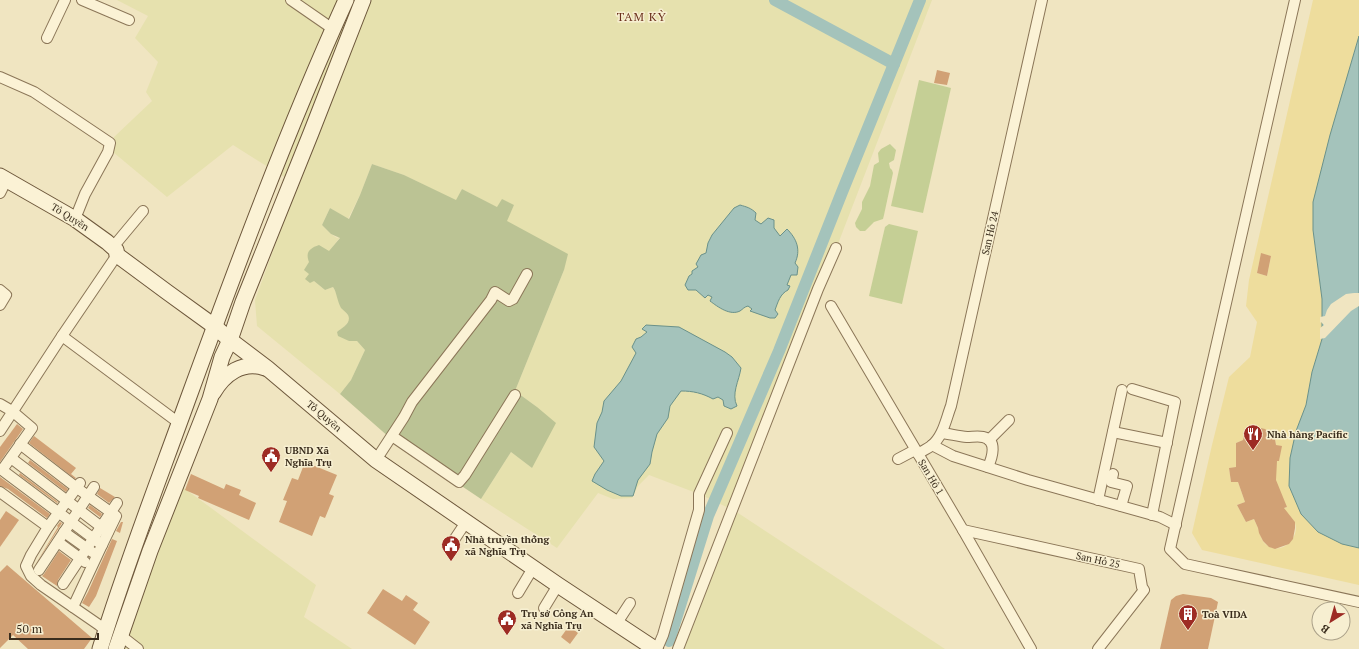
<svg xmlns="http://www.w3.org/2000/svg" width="1359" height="649" font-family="'PT Serif',serif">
<rect width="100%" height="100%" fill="#f0e5c1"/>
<g fill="#e6e1ae">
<path d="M117,0H932L735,511L945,649H678L735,511L699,494L649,475L638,486L632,498L613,499L598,493L557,548L481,499L511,452L532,468L537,407L515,391L564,270L529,235L506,221L514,205L498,208L462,189L456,201L404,175L372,164L360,195L348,219L330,208L322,225L331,234L337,238L340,237L329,252L309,262V274L314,281L325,290L333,287L336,293L341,307L349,316V321L343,328L337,332L349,341H357L365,350L351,380L340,394L257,326L255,300L297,185L233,145L167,197L113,152L114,137L152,101L146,92L158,62L135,38L148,16Z"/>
<path d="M177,483L316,585L304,617L352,649H116Z"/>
</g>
<g fill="#c5cf95">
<path d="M919,80L951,88L923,213L891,206Z"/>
<path d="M890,144L896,150L894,160L889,163L890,168L892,170L893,173L884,215L883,219L874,222L865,231H860L856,227L855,223L862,209V202L870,186L874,165L879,162L878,153L881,149Z"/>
<path d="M889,224L918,231L902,304L869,296L885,227Z"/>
</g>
<path fill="#eedd9d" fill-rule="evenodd" d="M1313,0H1359V36L1354,52L1313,231L1322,299V339L1312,372L1306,405L1296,431L1290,458L1289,486L1301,514L1342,544L1359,548V585L1202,550L1192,533L1212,445L1229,377L1250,357L1257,322L1246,306L1249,280ZM1261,254L1271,256L1267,276L1257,273ZM1249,429C1262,429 1275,428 1276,445L1281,447L1279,461H1272L1274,490L1287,507L1283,509C1286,513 1293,518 1295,523C1300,538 1282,555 1268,546C1261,542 1261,535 1258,528C1257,525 1255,522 1254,519L1246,522L1237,505L1245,502L1238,482H1231L1229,468L1240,467L1236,453V443L1243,440L1244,436Z"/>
<path fill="#bbc394" d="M372,164L404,175L456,200L462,189L497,207L502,199L514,205L507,221L568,254L564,270L515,391L537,407L556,423L532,468L511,452L481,499L390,438L340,394L351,380L365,350L357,341H349L338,336L337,332C342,328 352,323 348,315C346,312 343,310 341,308C337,301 337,293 333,287L325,290L314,281L310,283L305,279L309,274L304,270L309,262C305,252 310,248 319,245L329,251L340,238L331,234L322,225L330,208L349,219L360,195Z"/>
<g fill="#a4c3bb" stroke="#6a918a">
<path d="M1359,36V548L1342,544L1318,532L1301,514L1289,486L1290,458L1296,431L1306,405L1312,372L1322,339V299L1313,230V202L1330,135Z"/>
<path d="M740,205C747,207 751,208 756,213L755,220L761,224L768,218L774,220V228L780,236L787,229C797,239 801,250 795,263L798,267L797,275H791L787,285L790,286L788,290C780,294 778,302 775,310L778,314L775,318H770L750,311L752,309L748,306C744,307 743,309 740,311C730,316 718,307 710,301L712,297L708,295L705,298L696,290H688L685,285L689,276L692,274V271L698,267L696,264L701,255L706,253L708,243L712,235L734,208Z"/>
<path d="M646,325L679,327L725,352L732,357L741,368C739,381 731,394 737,406L731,409L724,406L723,400L718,397L713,399C702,393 693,391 681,391L670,406L668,418L657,434L652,452L650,464L638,480L633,496H621L607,490L592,481L595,474L604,461L594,447L597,423L602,412L604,401L621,381L636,353L632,347L636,339L641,337L647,332L642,329Z"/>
</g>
<path fill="#f0e5c1" d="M1354,293H1359V306L1351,311L1325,338L1320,339V328L1324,325L1321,322L1320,323V317L1325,316L1327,310L1331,304L1346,294Z"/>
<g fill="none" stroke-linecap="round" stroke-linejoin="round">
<g stroke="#a4c3bb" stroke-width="12">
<path d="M775,0L894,64"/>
<path d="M669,641L708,516L779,351L842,192L920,0"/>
</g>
</g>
<g fill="#d1a175">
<path d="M937,70L950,73L947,85L934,83Z"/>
<path d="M1261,253L1271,256L1267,276L1257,273Z"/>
<path d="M17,424L23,429L0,462V447Z"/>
<path d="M1256,427L1265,429L1271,434L1275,439L1276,445L1282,446L1279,461H1277L1276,480L1287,507L1284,508L1295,522V528L1293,539L1289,544L1275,549L1269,547L1263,541L1259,533L1258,528L1254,519L1246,522L1237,505L1245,502L1238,482H1231L1229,468L1236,467V443L1243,440L1244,436L1249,429Z"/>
<path d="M34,436L76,468L71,474L76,478L75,479L29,443Z"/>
<path d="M30,460L68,489L66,492L28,463Z"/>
<path d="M305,462L337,475L329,494L334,496L325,518L320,516L312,536L279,522L287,501L283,500L292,478L298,480Z"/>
<path d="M20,473L58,502L57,503L19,475Z"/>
<path d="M191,474L224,489L226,484L241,490L239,495L256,503L249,520L198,498L199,496L185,490Z"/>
<path d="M0,477L50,514L47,518L8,489L0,486Z"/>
<path d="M100,488L115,497L109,503L97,494Z"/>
<path d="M90,505L102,514L100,517L88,508Z"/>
<path d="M6,511L19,520L0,547V520Z"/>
<path d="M60,522L62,523L34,567L58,527L57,526Z"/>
<path d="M121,522H123L120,533L116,531Z"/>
<path d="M112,539L117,541L96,596L89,607L82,603L88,592Z"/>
<path d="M59,551L71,560L58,580L57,586L42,576L44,574Z"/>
<path d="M7,565L92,638L84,649H28L13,635L0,648V572Z"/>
<path d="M383,589L402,601L406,595L418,603L413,610L430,622L415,645L367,613Z"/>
<path d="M1183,594L1211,598L1218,602L1208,649H1160L1171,600L1176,596Z"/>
<path d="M569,626L578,633L570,644L561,637Z"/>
</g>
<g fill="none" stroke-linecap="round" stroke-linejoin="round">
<g stroke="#8b7658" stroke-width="12">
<g id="street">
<path d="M82,0L129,20"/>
<path d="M291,0L333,29"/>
<path d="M1295,0L1170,549L1185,564L1359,602"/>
<path d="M47,38L65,0"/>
<path d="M0,77L34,92L110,143L108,152L85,194L75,219"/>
<path d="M0,193L6,181"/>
<path d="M113,247L143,211"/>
<path d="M0,290L6,295L0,305"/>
<path d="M831,306L963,530L1031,649"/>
<path d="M62,336L179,423"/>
<path d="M1132,389L1175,402L1152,515"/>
<path d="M0,404L12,411L32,428L2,470L102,545L73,607"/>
<path d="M0,431L62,336L117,255"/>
<path d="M1113,432L1167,443"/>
<path d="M942,433C950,434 958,436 967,437C972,437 978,436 983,437C998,440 992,458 988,467"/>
<path d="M392,436L459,482L465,475L515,395"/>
<path d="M989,440L1009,420"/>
<path d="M20,444L77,488L116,516L102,545"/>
<path d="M932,445L953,456L1028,480L1160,517L1176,525"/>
<path d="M918,454C922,451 927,449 931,446C943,437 946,419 951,406L1042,0"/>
<path d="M11,458L108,532"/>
<path d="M898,459L915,450"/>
<path d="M376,460L404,417L412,402L491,300L495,292L509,301L513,299L527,274"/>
<path d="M1113,474L1111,482L1127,486L1121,506"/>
<path d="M0,492L48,527L31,555L26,566L31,576L41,585L99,625L106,631"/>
<path d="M1098,500L1122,390"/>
<path d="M48,527L80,483"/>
<path d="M963,530L1139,569L1142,587L1144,590L1098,649"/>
<path d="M64,532L92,552"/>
<path d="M58,542L85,562"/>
<path d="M450,546L466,522"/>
<path d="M39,570L94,487"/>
<path d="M63,584L117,503"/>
<path d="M518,593L533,568"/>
<path d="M544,608L558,585"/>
<path d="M617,623L630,603"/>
<path d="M120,635L138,649"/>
<path d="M657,649L663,635L699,510V494L727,433"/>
<path d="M678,649L818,289L836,248"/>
</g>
</g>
<g stroke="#6d573b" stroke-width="17">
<g id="secondary">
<path d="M0,176L75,219L107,242L116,250L117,255L167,292L214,326L230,340L267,368L376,460L558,585L655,649"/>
<path d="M213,393C224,374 243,360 265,368"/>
<path d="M100,649C126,564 158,482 188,399C237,265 287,130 346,0"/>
<path d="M116,649L150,551L210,399L222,357L230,340L243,302L311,133L363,0"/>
</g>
</g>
<use href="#street" stroke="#fbf2d5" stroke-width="10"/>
<use href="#secondary" stroke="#fbf2d5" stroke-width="15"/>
</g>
<defs>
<g id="restaurant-pin" transform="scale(1)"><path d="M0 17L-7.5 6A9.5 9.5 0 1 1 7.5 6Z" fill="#9d2b24" stroke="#f7efd1"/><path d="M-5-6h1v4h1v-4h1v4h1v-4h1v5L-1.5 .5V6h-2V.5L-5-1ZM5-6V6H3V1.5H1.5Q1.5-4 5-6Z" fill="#fff"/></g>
<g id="civic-pin" transform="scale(1)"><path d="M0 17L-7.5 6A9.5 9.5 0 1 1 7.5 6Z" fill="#9d2b24" stroke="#f7efd1"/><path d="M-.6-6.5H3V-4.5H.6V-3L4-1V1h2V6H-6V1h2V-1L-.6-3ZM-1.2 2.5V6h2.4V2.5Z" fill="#fff"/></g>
<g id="building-pin" transform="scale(1)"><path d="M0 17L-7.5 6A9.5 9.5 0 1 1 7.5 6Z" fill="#9d2b24" stroke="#f7efd1"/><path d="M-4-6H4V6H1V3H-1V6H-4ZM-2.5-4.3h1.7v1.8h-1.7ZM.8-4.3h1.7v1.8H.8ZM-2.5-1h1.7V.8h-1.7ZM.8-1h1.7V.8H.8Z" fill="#fff"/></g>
</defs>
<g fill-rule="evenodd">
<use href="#restaurant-pin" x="1253" y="434"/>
<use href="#civic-pin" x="271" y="456"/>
<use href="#civic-pin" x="451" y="545"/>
<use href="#building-pin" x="1188" y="614"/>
<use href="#civic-pin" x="507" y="619"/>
</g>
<g text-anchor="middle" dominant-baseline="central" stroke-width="3" stroke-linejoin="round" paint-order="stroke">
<g font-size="10" fill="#3a2d1d" stroke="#f7efd1">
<text transform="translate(70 217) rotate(32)">Tô Quyền</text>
<text transform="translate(990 233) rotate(-77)">San Hô 24</text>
<text transform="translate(324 416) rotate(40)">Tô Quyền</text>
<text transform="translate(931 477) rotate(59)">San Hô 1</text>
<text transform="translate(1098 560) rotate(12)">San Hô 25</text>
</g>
<g font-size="10" font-weight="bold" fill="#3a2d1d" stroke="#f7efd1" text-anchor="start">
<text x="1267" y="434">Nhà hàng Pacific</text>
<text x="285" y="450">UBND Xã<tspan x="285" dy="12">Nghĩa Trụ</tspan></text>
<text x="465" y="539">Nhà truyền thống<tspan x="465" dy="12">xã Nghĩa Trụ</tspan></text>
<text x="521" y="613">Trụ sở Công An<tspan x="521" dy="12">xã Nghĩa Trụ</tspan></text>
<text x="1202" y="614">Toà VIDA</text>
</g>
<g font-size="12" letter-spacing="1" fill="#692f1a" stroke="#f7efd1">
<text x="642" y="16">TAM KỲ</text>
</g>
</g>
<g transform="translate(1331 621) rotate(217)"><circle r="19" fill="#f7efd1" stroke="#aba189"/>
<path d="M0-3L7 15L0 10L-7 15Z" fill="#9d2b24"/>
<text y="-6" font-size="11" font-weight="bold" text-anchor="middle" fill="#3a2d1d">B</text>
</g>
<path d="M10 633v6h88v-6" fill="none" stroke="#3a2d1d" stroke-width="2"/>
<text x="16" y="633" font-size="12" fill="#3a2d1d" stroke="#f7efd1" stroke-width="3" paint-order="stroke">50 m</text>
</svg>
